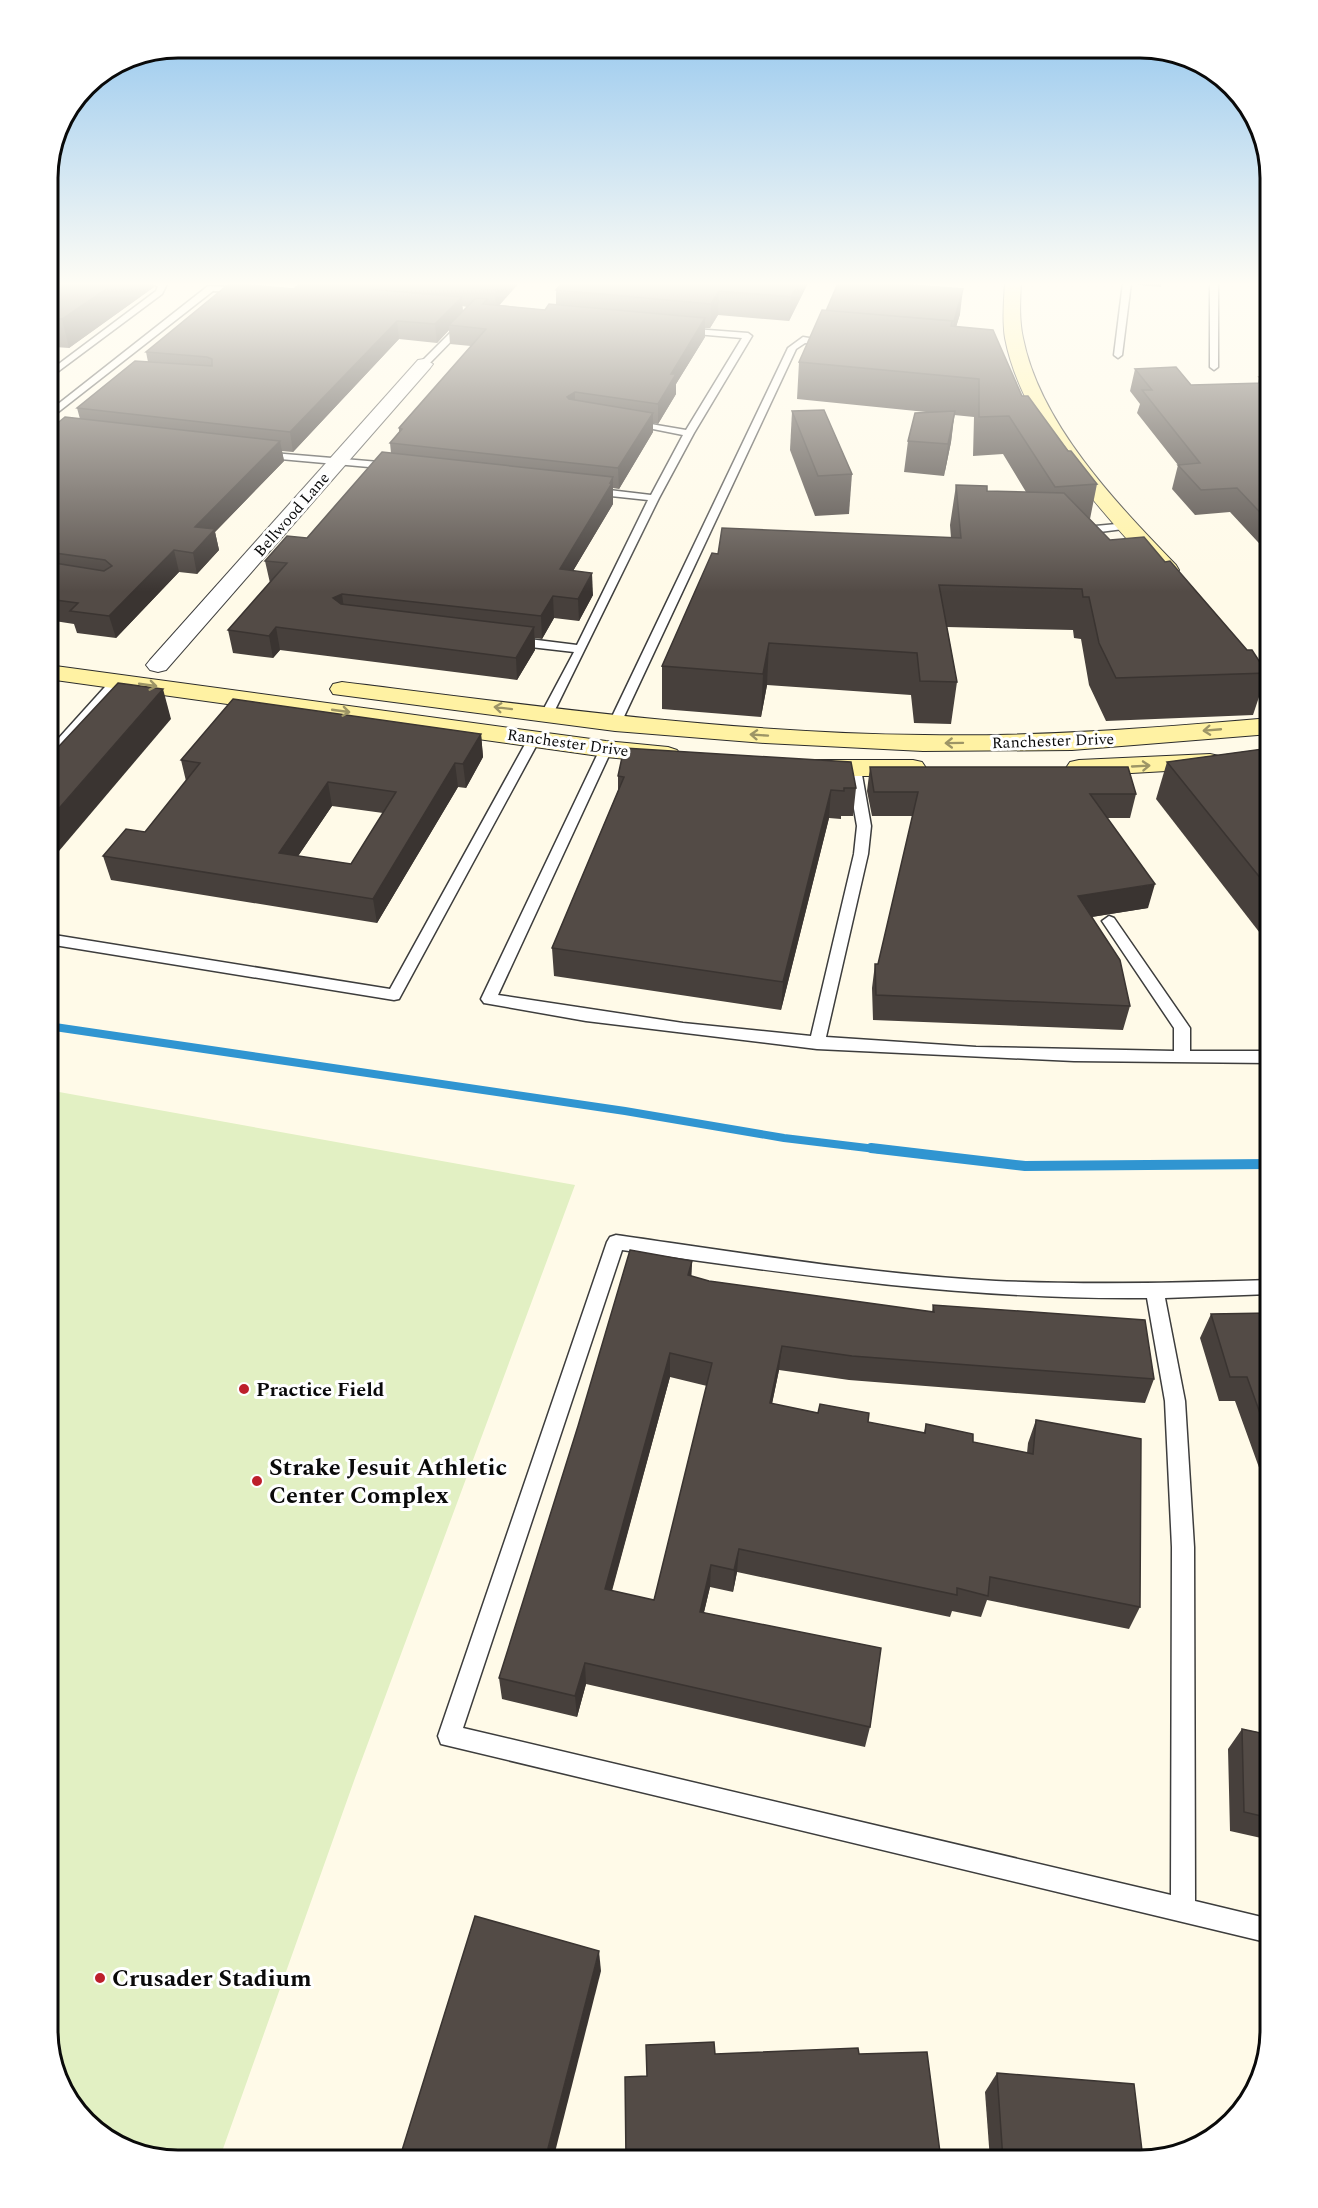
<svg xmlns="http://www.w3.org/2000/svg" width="1318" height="2208" viewBox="0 0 1318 2208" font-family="Spectral,serif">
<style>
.pitch{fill:#e2f0c3}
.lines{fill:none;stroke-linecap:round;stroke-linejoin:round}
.stream-far1{stroke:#3095d1;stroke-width:8}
.stream{stroke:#3095d1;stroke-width:10}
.lane-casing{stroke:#3d3d3d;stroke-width:3}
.street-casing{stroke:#3d3d3d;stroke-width:2}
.secondary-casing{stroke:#2c2c2c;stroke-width:2}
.lane{fill:#fff;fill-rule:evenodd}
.street{fill:#fff;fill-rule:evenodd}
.secondary{fill:#fff2a3;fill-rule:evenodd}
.wall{fill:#47403c;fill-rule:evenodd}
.shaded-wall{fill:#3a3431}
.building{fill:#534b46;stroke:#3a3431;stroke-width:1.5;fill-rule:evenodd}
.oneway{stroke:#9d9566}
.poi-dot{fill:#bd1f2b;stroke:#fff;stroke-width:2}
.labels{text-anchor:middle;stroke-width:6;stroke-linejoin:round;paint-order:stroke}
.far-street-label{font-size:16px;fill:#0a0a0a;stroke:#fff}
.poi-label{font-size:20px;font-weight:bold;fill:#0a0a0a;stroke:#fff;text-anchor:start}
.near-poi-label{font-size:24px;font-weight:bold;fill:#0a0a0a;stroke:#fff;text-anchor:start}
.rim{fill:none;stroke:#0a0a0a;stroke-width:3}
</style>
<rect width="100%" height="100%" fill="#fffae8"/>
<polygon class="pitch" points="48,1090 575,1185 355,1778 219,2160 170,2160 106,2138 61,2087 48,2029"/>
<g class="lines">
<polyline class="stream-far1" points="48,1026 625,1111 784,1138 884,1150"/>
<polyline class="stream" points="871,1148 1025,1166 1270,1164"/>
<g class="lane-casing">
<g id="lane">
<polygon points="145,283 167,284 162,294 48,379 48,372 156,291 158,286"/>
<polygon points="1123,283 1131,283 1122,355 1118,358 1114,355"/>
<polygon points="1210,283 1218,283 1218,367 1214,370 1210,367"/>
<polygon points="1260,283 1268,283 1270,366 1266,363"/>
<polygon points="208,286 246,288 250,290 246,292 213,291 48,420 48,412"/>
<polygon points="461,322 468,324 427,366 421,366 421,362"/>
<polygon points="681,328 748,333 752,336 694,433 659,498 553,714 547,718 543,717 541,714 574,652 513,645 507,641 513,637 577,645 648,500 592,494 587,491 592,488 651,495 683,435 628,424 633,421 686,430 742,338 684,333"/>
<polygon points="803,337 834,342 830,345 805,343 796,349 621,723 619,726 611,726 609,723 788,348"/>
<polygon points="261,452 391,463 396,466 391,469 258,457 256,455"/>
<polygon points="1127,523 1131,524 1131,528 1092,533 1094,536 1089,539 1080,530 1085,527"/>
<polygon points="117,677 123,681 121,684 53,761 48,762 48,750 113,678"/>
<polygon points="535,733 541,737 399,999 394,1000 48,944 48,934 390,989 529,737"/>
<polygon points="606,745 612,749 498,995 683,1023 811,1036 854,854 857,826 847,769 854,765 861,769 871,826 868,854 826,1037 976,1047 1174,1051 1174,1028 1102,921 1109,916 1114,918 1190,1028 1190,1051 1270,1051 1270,1063 1074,1061 817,1049 586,1021 484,1003 481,999 600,749"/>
<path d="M 616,1235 C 742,1253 869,1274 996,1281 C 1088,1285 1179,1283 1270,1280 L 1270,1294 L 1165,1298 L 1185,1401 L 1194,1547 L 1195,1901 L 1270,1919 L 1270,1943 L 441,1744 L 438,1736 L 607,1242 L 610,1237 ZM 622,1250 C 797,1275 970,1300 1147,1298 L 1165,1401 L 1172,1547 L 1171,1895 L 463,1728 Z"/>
</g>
</g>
<g class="street-casing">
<polygon id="street" points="424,359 433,364 430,368 166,670 158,672 150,670 146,665 150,660 418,360"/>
</g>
<g class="secondary-casing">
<g id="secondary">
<path d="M 1005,283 L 1021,283 C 1020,301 1019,320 1023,338 C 1040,424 1117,504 1176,565 L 1179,570 L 1176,575 L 1160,575 C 1102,513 1021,424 1005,338 C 1002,320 1004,301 1005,283 Z"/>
<polygon points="48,665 606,741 668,747 677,750 681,755 677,760 668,763 606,757 48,679"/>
<path d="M 342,682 C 535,706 729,733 924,735 C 1040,737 1155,728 1270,718 L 1270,734 L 1072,750 L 923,751 L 765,743 L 615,731 L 333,694 L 330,689 L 333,684 Z"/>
<polygon points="1210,754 1219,756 1223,762 1219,768 1079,776 1070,774 1066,768 1070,762 1079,760"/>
<polygon points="809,760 913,760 922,762 926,768 922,774 913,776 809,776 800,774 796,768 800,762"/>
</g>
</g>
<use href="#lane" class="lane"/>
<use href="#street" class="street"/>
<use href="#secondary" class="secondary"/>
</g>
<g class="wall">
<polygon points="48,283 153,283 154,287 69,348 55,347 57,357 48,364"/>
<path d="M 311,283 L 519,283 L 499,305 L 545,310 L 556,305 L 556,290 L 562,283 L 808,283 L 789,321 L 718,315 L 710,328 L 705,328 L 705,337 L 676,384 L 676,394 L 658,424 L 653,423 L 653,432 L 619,489 L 613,488 L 613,504 L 573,571 L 593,595 L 579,621 L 554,618 L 542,639 L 535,638 L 535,650 L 517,680 L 280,650 L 273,658 L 233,653 L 228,630 L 270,583 L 265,561 L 307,538 L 391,453 L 390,443 L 399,432 L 399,428 L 471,346 L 450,344 L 449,330 L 437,343 L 399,339 L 293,452 L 282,451 L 284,461 L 215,532 L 219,550 L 197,574 L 179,572 L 116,638 L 77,633 L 74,624 L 48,620 L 48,431 L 80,419 L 77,408 L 148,362 L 146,352 L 294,289 L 311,284 ZM 462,306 L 467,307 L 463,311 Z"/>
<polygon points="1137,283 1162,283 1161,287 1137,285"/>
<polygon points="960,314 956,327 1022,396 1097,484 1090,519 1110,540 1165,562 1267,673 1253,715 1106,721 1089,685 1081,639 1074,638 1073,630 947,627 957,682 951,724 914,723 911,695 767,685 761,717 662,709 662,666 718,554 951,538 950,525 956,485 987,491 1026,492 1003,454 973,456 974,417 954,415 951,442 944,476 904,472 908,441 926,412 797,399 799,362"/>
<polygon points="1135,369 1191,385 1258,383 1259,377 1270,377 1270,555 1230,512 1195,515 1172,489 1178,465 1137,413 1140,404 1130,391"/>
<polygon points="792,411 852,474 849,514 815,516 790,450"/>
<path d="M 481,734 L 483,757 L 466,788 L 458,787 L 377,923 L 111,880 L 103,856 L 145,832 L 186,781 L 181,760 ZM 332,806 L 383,813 L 351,864 L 298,856 Z"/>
<polygon points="1270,748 1270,946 1156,799 1167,762"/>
<polygon points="870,767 1136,794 1130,818 1107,818 1148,908 1092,917 1130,1006 1123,1030 873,1020 872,988 875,964 878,964 913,816 872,816 867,791"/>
<polygon points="618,776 856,788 853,816 841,816 841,819 829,818 781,1010 554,976 552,948 618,791"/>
<path d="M 692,1261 L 691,1276 L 709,1281 L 932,1312 L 933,1305 L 1154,1379 L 1145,1403 L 849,1380 L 779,1370 L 772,1404 L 924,1433 L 926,1424 L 973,1442 L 1027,1453 L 1028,1443 L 1036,1420 L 1140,1607 L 1129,1629 L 987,1600 L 981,1617 L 952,1611 L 950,1617 L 737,1572 L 733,1592 L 710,1587 L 704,1612 L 870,1727 L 865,1747 L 586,1684 L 577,1717 L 502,1699 L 499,1678 ZM 670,1377 L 707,1386 L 654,1600 L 612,1591 Z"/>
<polygon points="1270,1313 1270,1498 1235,1401 1219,1401 1200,1338 1211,1314"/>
<polygon points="1270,1535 1270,1840 1230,1831 1228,1749 1242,1729 1268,1734 1263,1548"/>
<polygon points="997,2073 1139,2160 990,2160 985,2092"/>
</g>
<g class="shaded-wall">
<polygon points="115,283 153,283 154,287 69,348 62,319"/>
<polygon points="502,283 519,283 496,309 495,290"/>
<polygon points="798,283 808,283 789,321 791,297"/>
<polygon points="963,289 960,314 950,347 954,321"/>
<polygon points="719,291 718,315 710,328 711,304"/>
<polygon points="462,297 463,315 449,325 449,330 437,343 435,324"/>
<polygon points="705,318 705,337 676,384 676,394 658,424 658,404 671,374"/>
<polygon points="397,321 399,339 293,452 290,432"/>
<polygon points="50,328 57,357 48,364 48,329"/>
<polygon points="575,392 575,412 567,397"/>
<polygon points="955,411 951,442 944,476 948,444"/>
<polygon points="653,413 653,432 619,489 618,468"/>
<polygon points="280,441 284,461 215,532 219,550 197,574 193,553 195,527"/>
<polygon points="613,477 613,504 561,591 560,569"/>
<polygon points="174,550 179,572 116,638 109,616"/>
<polygon points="592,573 593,595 579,621 578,599"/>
<polygon points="342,594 345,616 333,598"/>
<polygon points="553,596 554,618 542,639 541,616"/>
<polygon points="276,627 280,650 273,658 269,636"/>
<polygon points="534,627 535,650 517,680 516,658"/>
<polygon points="769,643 767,685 761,717 763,674"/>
<polygon points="48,686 52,699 48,704"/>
<polygon points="163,689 171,719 48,864 48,821"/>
<polygon points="481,734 483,757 466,788 463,764"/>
<polygon points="455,763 458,787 377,923 373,899"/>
<polygon points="328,782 332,806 284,877 279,853"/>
<polygon points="831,790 829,818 781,1010 783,982"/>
<polygon points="1155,884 1148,908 1072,920 1078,896"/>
<polygon points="692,1261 691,1286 688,1275"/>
<polygon points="782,1346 779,1370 767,1427 770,1403"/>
<polygon points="670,1353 670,1377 606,1611 605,1589"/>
<polygon points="739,1549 737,1572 733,1592 734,1570"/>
<polygon points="711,1565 710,1587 699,1633 700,1612"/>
<polygon points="585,1663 586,1684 577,1717 575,1696"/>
<polygon points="599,1951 601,1971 553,2160 545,2160"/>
</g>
<g class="building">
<polygon points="48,283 115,283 62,319 48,318"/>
<polygon points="230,283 294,289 300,283 462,297 435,324 397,321 290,432 77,408 135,361 212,366 212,359 207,357 146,352"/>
<polygon points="407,283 502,283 495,290"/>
<polygon points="562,283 798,283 791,297 719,291 711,304 556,290"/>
<polygon points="838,283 888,283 963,289 954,321 826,311"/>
<polygon points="476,298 488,299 483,304 545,310 549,304 705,318 671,374 676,374 658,404 575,392 567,397 569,399 653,413 618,468 390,443 402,429 399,428 486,329 449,325"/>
<polygon points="822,310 952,321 951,326 993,330 1022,396 1028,396 1068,451 1071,451 1097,484 1055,487 1009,416 979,417 979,379 799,362"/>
<polygon points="1176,367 1191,385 1264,383 1259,377 1270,377 1270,523 1237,488 1201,490 1178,465 1200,463 1142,390 1152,390 1135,369"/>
<polygon points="824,410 852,474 818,476 792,411"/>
<polygon points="955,411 948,444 908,441 915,413"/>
<polygon points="65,417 280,441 195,527 215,529 193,553 174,550 109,616 70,611 78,603 48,599 48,562 104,571 112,566 105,560 48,552 48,431"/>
<polygon points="382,452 613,477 610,483 612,483 560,569 592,573 578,599 553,596 541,616 342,594 333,598 341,604 534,627 516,658 276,627 269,636 228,630 287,563 265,561 287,536 307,538"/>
<polygon points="956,485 987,486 987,491 1064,493 1110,540 1144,537 1165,562 1170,561 1247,650 1252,650 1267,673 1116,678 1099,643 1089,597 1083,597 1082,589 939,585 957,682 920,681 917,653 769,643 763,674 662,666 712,553 718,554 722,528 961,538"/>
<polygon points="118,683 163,689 48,821 48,758"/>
<path d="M 233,699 L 481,734 L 463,764 L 455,763 L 373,899 L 103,856 L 126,829 L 145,832 L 200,763 L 181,760 ZM 328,782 L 396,792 L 351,864 L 279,853 Z"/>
<polygon points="624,748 851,762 856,788 844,788 844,791 831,790 783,982 552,948 624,777 618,776"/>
<polygon points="1270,748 1270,890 1167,762"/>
<polygon points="870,767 1128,767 1136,794 1090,794 1155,884 1078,896 1120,960 1130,1006 876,995 875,964 878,964 918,792 874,792"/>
<path d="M 630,1250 L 692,1261 L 688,1275 L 709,1281 L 934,1312 L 933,1305 L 1145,1320 L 1154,1379 L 852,1356 L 782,1346 L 770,1403 L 818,1413 L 820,1404 L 869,1413 L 868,1422 L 925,1433 L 926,1424 L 973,1434 L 973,1442 L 1033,1454 L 1036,1420 L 1141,1439 L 1140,1607 L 990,1577 L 988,1596 L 957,1588 L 957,1595 L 739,1549 L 734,1570 L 711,1565 L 700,1612 L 881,1648 L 870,1727 L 585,1663 L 575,1696 L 499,1678 L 578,1426 ZM 670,1353 L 712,1363 L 654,1600 L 605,1589 Z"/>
<polygon points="1270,1313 1270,1441 1247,1377 1230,1377 1211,1314"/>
<polygon points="1242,1729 1270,1735 1270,1818 1244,1812"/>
<polygon points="475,1916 599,1951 545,2160 399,2160"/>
<polygon points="714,2042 715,2054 858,2048 859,2054 927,2052 941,2160 626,2160 625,2077 647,2076 646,2045"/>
<polygon points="997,2073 1134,2084 1143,2159 1139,2160 1003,2160"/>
<polygon points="340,2152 367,2160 338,2160"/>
</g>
<defs><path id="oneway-shaft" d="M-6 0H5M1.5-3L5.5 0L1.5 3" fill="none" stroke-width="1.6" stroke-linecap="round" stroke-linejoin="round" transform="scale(1.5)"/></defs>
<g class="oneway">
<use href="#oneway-shaft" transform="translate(148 685) rotate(8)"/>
<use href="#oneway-shaft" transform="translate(503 708) rotate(-173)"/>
<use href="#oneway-shaft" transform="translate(341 711) rotate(8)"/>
<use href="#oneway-shaft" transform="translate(1212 730) rotate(175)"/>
<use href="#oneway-shaft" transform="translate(759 735) rotate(-176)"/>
<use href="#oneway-shaft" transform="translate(954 743) rotate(179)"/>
<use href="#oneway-shaft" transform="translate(1141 766) rotate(-3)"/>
</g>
<linearGradient id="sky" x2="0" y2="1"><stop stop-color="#8fc4ee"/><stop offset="0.48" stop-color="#fffdf5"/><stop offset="1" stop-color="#fffdf5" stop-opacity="0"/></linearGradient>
<rect width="1318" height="592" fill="url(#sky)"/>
<g class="poi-dot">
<circle cx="244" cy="1389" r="6"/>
<circle cx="257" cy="1481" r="6"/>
<circle cx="100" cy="1978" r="6"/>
</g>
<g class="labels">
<g class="far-street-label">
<text transform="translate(291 514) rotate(-49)" y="6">Bellwood Lane</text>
<text transform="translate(1053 740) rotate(-2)" y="6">Ranchester Drive</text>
<text transform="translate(568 742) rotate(8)" y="6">Ranchester Drive</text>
</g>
<g class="poi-label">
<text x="256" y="1396">Practice Field</text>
</g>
<g class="near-poi-label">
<text x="269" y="1475">Strake Jesuit Athletic<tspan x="269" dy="28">Center Complex</tspan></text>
<text x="112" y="1986">Crusader Stadium</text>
</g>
</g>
<path d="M0 0H1318V2208H0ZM178 58H1140A120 120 0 0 1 1260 178V2030A120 120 0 0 1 1140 2150H178A120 120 0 0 1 58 2030V178A120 120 0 0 1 178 58Z" fill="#fff" fill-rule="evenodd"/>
<path class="rim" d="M178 58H1140A120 120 0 0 1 1260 178V2030A120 120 0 0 1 1140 2150H178A120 120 0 0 1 58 2030V178A120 120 0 0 1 178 58Z"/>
</svg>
